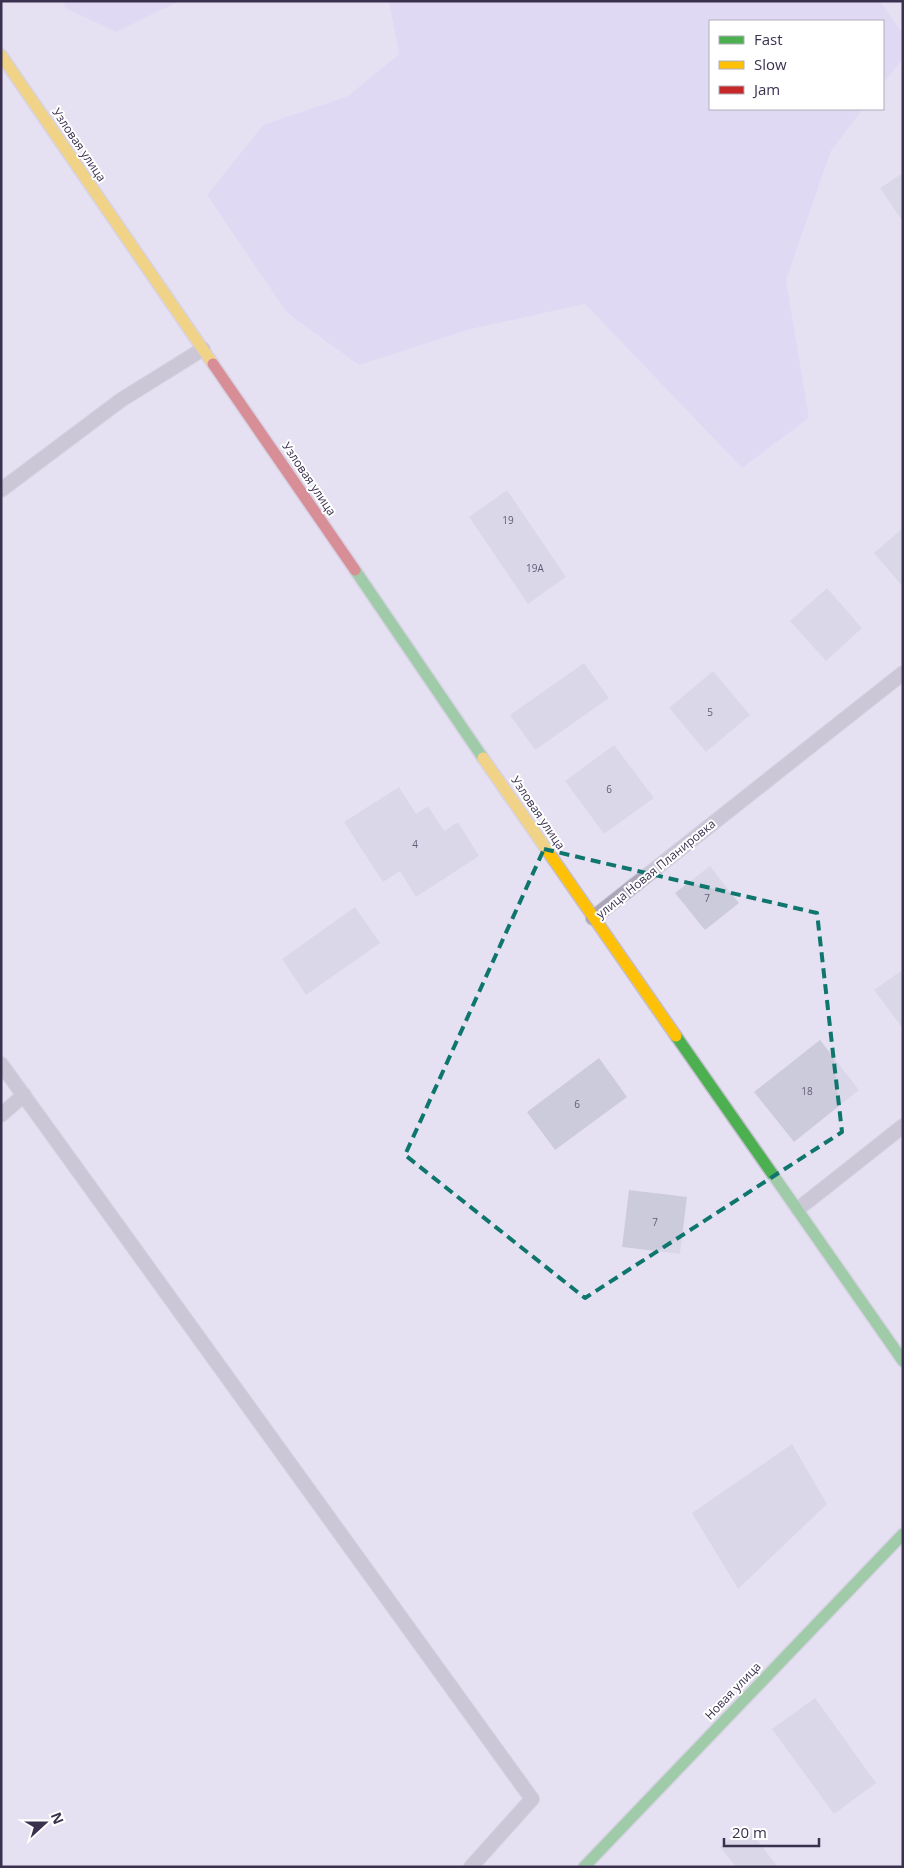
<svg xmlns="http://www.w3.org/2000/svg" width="904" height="1868" viewBox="0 0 904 1868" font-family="'Open Sans',sans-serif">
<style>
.green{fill:#dacff7}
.building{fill:#cccbdc}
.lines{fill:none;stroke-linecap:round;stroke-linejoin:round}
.lane-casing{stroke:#c4bfd0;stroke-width:16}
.fast-casing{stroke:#c4bfd0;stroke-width:14}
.slow-casing{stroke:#c4bfd0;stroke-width:14}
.jam-casing{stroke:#c4bfd0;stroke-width:14}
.lane{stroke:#aba6b7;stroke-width:14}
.fast{stroke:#4caf50;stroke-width:11}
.slow{stroke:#ffc107;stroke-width:11}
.jam{stroke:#c62828;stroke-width:11}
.marked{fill:none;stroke:#0f766e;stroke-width:4;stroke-dasharray:10 6;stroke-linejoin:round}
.labels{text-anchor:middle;stroke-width:4;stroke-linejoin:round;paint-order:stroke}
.number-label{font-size:10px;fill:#625b75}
.street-label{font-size:12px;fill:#3a314f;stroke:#fff}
</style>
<rect width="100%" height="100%" fill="#e6e1f2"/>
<g class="green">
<polygon points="63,1 180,1 116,32 65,8"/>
<polygon points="389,1 880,1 903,34 903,58 883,84 883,21 710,21 710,109 863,109 831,151 786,280 809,418 742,468 585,304 471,329 359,365 287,313 207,195 263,125 348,96 399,54"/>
</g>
<g class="building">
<polygon points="903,173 903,222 880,188"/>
<polygon points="507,490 566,577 528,604 469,517"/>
<polygon points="903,528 903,587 874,553"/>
<polygon points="827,588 862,628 826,661 790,621"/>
<polygon points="584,663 609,698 535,750 510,715"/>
<polygon points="713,671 750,715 706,752 669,708"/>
<polygon points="614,745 654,798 604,834 565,781"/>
<polygon points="399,787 416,814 428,806 444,831 458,822 479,856 416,897 400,871 383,882 344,822"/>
<polygon points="710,866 739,903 705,930 675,893"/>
<polygon points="355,907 380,943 306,995 282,959"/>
<polygon points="901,971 903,974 903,1025 901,1026 874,990"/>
<polygon points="820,1040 859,1090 794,1142 754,1092"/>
<polygon points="599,1058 627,1097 555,1150 527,1112"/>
<polygon points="629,1190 687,1197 680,1254 622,1247"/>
<polygon points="792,1444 827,1504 738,1589 692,1513"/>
<polygon points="815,1698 876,1783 834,1814 772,1729"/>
<polygon points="746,1826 778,1867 736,1867 720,1847"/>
</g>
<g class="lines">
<g class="lane-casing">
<g id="lane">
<polyline points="1,490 121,400 203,349"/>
<polyline points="593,918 903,673"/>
<polyline points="1,1064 532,1799 471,1867"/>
<polyline points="1,1115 24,1095"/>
<polyline points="798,1209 903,1126"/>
</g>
</g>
<g class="fast-casing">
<g id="fast">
<polyline points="355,570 483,758"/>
<polyline points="676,1036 903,1361"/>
<polyline points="584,1867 903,1534"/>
</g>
</g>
<g class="slow-casing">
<g id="slow">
<polyline points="1,55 213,364"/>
<polyline points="483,758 676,1036"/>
</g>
</g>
<g class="jam-casing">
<polyline id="jam" points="213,364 355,570"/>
</g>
<use href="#lane" class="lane"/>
<use href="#fast" class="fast"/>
<use href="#slow" class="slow"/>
<use href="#jam" class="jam"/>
</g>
<path d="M0 0H904V1868H0ZM 544,849 L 817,913 L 842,1132 L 585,1298 L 405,1155 Z" fill="#e6e1f2" fill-opacity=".55" fill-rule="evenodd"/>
<path class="marked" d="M 544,849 L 817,913 L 842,1132 L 585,1298 L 405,1155 Z"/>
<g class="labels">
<g class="number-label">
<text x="508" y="524">19</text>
<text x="535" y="572">19А</text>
<text x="710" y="716">5</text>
<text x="609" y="793">6</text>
<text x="415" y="848">4</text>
<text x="707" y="902">7</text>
<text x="807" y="1095">18</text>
<text x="577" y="1108">6</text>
<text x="655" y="1226">7</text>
</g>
<g class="street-label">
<text transform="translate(79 145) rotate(56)" y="4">Узловая улица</text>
<text transform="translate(309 479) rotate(56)" y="4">Узловая улица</text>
<text transform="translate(538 813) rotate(56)" y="4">Узловая улица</text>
<text transform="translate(656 869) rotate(-39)" y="4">улица Новая Планировка</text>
<text transform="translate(733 1691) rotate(-46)" y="4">Новая улица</text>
</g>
</g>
<rect width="904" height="1868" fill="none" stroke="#3a314f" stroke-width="5"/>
<rect x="709" y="20" width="175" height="90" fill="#ffffff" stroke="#b0adb9"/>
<rect x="719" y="36" width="25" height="8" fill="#4caf50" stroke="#b0adb9"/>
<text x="754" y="45" font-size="15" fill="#3a314f">Fast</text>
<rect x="719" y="61" width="25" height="8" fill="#ffc107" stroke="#b0adb9"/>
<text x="754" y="70" font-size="15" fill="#3a314f">Slow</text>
<rect x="719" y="86" width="25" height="8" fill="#c62828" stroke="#b0adb9"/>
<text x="754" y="95" font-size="15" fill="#3a314f">Jam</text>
<g transform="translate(45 1823) rotate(69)" stroke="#ffffff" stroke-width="4" paint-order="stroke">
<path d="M0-4L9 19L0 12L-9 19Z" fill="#3a314f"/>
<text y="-8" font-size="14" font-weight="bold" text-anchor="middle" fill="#3a314f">N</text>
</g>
<path d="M724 1838v8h95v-8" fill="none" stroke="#3a314f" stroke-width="2.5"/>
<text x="732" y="1838" font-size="15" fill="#3a314f" stroke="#ffffff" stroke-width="4" paint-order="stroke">20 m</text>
</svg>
